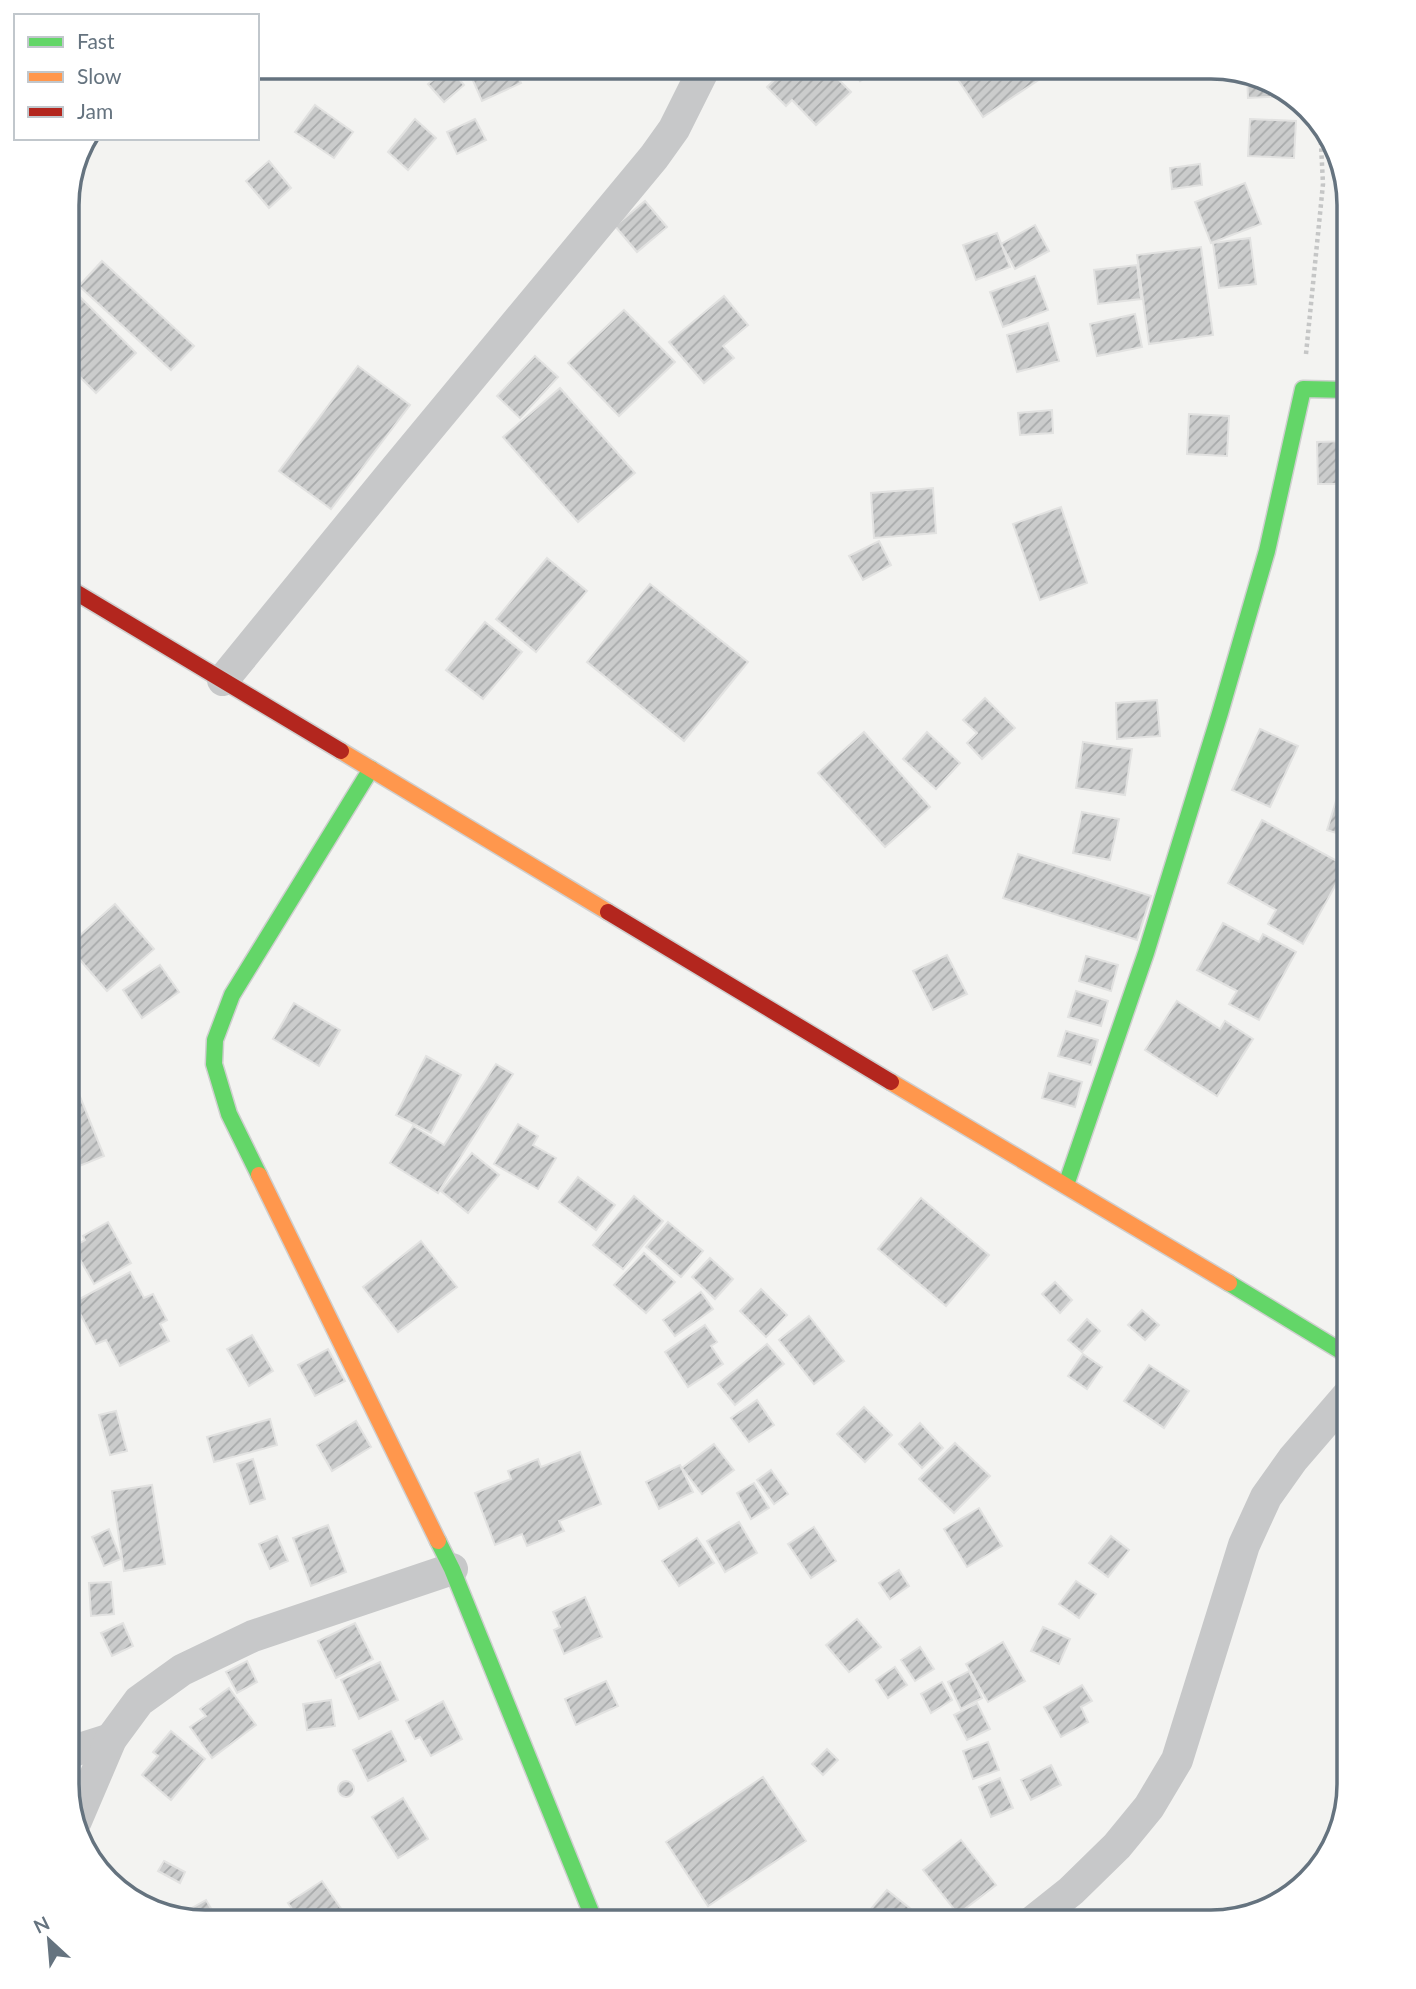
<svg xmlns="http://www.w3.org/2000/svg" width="1416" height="1989" viewBox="0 0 1416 1989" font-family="Lato,sans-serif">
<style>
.building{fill:url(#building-hatch);stroke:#e2e2e1;stroke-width:2}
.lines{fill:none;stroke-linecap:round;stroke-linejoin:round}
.fast-casing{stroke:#cfcfcf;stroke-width:19}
.slow-casing{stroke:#cfcfcf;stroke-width:19}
.jam-casing{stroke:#cfcfcf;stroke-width:19}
.path{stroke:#c5c6c6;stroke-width:4.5;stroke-dasharray:3.5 3.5;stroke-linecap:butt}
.street{stroke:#c7c8c9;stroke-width:32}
.fast{stroke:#63d668;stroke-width:16}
.slow{stroke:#ff974d;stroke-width:16}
.jam{stroke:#b3261e;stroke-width:16}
.rim{fill:none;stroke:#65737f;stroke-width:3.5}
</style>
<defs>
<pattern id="building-hatch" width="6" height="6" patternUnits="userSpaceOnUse" patternTransform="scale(1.75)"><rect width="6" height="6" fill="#cbcccc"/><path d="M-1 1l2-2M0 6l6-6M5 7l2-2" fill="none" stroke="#a8aaab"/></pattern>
</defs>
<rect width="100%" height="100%" fill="#f3f3f1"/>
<g class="building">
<polygon points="357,67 372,67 362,73"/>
<polygon points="449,67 464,85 444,102 428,84"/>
<polygon points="467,67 514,67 521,83 482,101"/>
<polygon points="788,67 826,67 851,92 816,125 792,100 786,106 767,87"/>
<polygon points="851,67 882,67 860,81"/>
<polygon points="968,67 1045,67 1049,73 983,117 955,75"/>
<polygon points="1247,75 1281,85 1289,93 1289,96 1248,98"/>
<polygon points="315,105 353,132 334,158 295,132"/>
<polygon points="415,119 436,138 408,170 388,152"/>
<polygon points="475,119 486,140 457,154 447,132"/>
<polygon points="1250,119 1296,121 1294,158 1248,156"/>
<polygon points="269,161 291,188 269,208 246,181"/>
<polygon points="1200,164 1202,185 1172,189 1170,168"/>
<polygon points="1245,183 1261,224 1211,243 1195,202"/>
<polygon points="645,201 667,227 637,252 615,226"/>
<polygon points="1035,225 1049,251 1015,269 1001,244"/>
<polygon points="997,233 1010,267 976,280 963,245"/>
<polygon points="1250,238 1256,284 1219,288 1213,243"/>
<polygon points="1201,247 1213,335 1149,344 1137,255"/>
<polygon points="102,261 194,346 171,370 79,286"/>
<polygon points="1137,265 1141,299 1098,304 1094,270"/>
<polygon points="1035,276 1048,310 1003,327 990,292"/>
<polygon points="75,292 136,353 96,393 67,364 67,300"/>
<polygon points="724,296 748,325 723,346 734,358 704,383 669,342"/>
<polygon points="624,310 675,362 619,416 568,363"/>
<polygon points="1135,314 1142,347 1097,356 1090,324"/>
<polygon points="1048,323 1059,361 1017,372 1007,335"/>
<polygon points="535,356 558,377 520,418 497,396"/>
<polygon points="358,366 410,405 331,509 279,471"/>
<polygon points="560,388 635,473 578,522 503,437"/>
<polygon points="1052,410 1053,433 1020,435 1018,413"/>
<polygon points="1189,414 1229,416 1227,456 1187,454"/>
<polygon points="1349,441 1349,496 1344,496 1344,484 1318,484 1317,442"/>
<polygon points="933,488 936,533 874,538 871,493"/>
<polygon points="1061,507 1087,583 1040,600 1013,524"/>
<polygon points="879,541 891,565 863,580 849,556"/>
<polygon points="547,558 587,591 536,652 496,619"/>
<polygon points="650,584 748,662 684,741 587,662"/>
<polygon points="485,622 522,652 483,699 446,670"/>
<polygon points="985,698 1015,728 982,759 967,743 977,733 963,720"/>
<polygon points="1157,700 1160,736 1117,739 1116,703"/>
<polygon points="1260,729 1298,746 1270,807 1232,790"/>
<polygon points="864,732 930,807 885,847 818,773"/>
<polygon points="927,732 960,763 936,789 903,759"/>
<polygon points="1083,742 1132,749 1125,795 1076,788"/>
<polygon points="1349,759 1349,837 1327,830"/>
<polygon points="1082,812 1119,819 1110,860 1073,853"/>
<polygon points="1262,820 1346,866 1303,944 1268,924 1276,910 1228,883"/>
<polygon points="1018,854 1151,896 1137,940 1003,898"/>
<polygon points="115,904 154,949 107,991 68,946"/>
<polygon points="1349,907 1349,935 1338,929"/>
<polygon points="1223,923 1259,942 1263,934 1296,952 1259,1020 1229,1004 1237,991 1197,970"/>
<polygon points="947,955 967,994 933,1010 913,971"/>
<polygon points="1086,956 1118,965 1111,991 1079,981"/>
<polygon points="160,965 179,992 142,1018 123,990"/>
<polygon points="1076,991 1108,1001 1101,1026 1068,1017"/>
<polygon points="1177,1001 1220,1029 1225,1021 1253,1039 1217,1096 1145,1050"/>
<polygon points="294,1003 340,1030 319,1066 273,1039"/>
<polygon points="1066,1031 1098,1040 1091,1065 1058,1056"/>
<polygon points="426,1056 461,1075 431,1133 396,1115"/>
<polygon points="496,1064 513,1074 438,1193 390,1163 413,1126 444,1145"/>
<polygon points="67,1067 68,1067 104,1156 67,1171"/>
<polygon points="1049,1073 1082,1082 1075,1107 1042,1098"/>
<polygon points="518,1124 538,1136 533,1145 556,1158 538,1189 494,1164"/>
<polygon points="472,1153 499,1175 468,1213 441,1191"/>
<polygon points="578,1177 615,1205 596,1230 559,1202"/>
<polygon points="634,1196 663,1221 623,1269 593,1245"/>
<polygon points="921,1198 989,1255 946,1306 878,1249"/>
<polygon points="108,1222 131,1263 94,1284 73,1247 85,1240 83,1236"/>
<polygon points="668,1222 703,1251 681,1277 646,1247"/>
<polygon points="421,1241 457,1287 398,1332 363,1287"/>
<polygon points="644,1253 675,1282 646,1313 614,1285"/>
<polygon points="710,1258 733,1279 715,1299 692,1277"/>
<polygon points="130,1272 144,1298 153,1294 167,1320 160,1324 169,1341 120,1366 106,1340 96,1344 74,1302"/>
<polygon points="1055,1282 1072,1300 1060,1313 1042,1294"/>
<polygon points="761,1289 787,1315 766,1337 740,1311"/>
<polygon points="701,1292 713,1309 675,1336 663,1320"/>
<polygon points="1142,1310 1159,1325 1145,1340 1128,1325"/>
<polygon points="809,1316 844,1361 814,1384 779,1340"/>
<polygon points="1087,1319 1100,1331 1082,1352 1068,1340"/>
<polygon points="705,1325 717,1342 711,1346 723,1364 688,1387 665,1352"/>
<polygon points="252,1335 273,1371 249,1386 227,1349"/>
<polygon points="767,1344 784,1364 735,1405 718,1384"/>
<polygon points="328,1349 345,1381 315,1396 298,1365"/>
<polygon points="1083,1354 1102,1367 1087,1389 1068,1376"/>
<polygon points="1149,1365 1189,1391 1164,1428 1124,1401"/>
<polygon points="757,1400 774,1425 749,1442 731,1418"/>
<polygon points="864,1407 892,1435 865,1462 837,1434"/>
<polygon points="116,1411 127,1451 110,1455 99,1415"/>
<polygon points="270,1419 277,1445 214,1462 207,1437"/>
<polygon points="356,1421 371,1447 332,1471 317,1445"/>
<polygon points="920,1423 943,1448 922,1468 899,1444"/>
<polygon points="955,1443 990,1476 954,1513 919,1479"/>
<polygon points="714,1444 734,1470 702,1494 682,1468"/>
<polygon points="580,1452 601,1504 559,1521 564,1531 527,1546 522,1534 495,1545 475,1493 511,1479 508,1471 538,1459 541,1467"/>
<polygon points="253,1459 265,1499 250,1504 237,1464"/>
<polygon points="680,1465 693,1492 659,1509 646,1482"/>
<polygon points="771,1470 788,1494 774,1504 757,1480"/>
<polygon points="754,1483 769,1508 751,1519 737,1493"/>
<polygon points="152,1485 165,1564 124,1571 112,1491"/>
<polygon points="979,1508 1002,1546 967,1567 944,1529"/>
<polygon points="739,1522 757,1553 725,1572 707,1541"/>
<polygon points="328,1525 346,1572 311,1586 293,1538"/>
<polygon points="814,1527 836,1561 811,1578 788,1544"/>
<polygon points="109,1529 121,1559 104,1566 92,1537"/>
<polygon points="277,1536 288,1561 270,1569 259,1544"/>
<polygon points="1111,1536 1129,1550 1108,1577 1089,1563"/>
<polygon points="697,1538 714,1563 679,1586 662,1561"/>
<polygon points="899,1570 909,1586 890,1599 879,1583"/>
<polygon points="1076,1581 1096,1594 1079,1618 1059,1604"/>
<polygon points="111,1582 114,1614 91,1616 89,1583"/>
<polygon points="585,1597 602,1637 564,1654 554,1630 560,1627 553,1612"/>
<polygon points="857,1619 881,1647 849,1672 826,1645"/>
<polygon points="123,1623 133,1646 112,1656 101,1633"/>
<polygon points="355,1623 373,1659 336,1678 318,1641"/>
<polygon points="1043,1627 1070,1639 1059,1664 1031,1651"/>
<polygon points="1003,1642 1025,1681 988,1702 966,1664"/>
<polygon points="920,1647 934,1669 915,1681 901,1660"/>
<polygon points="247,1661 257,1682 237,1693 226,1672"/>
<polygon points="380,1662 398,1700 359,1719 341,1680"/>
<polygon points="895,1667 907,1685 888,1698 876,1680"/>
<polygon points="969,1671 982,1698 961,1709 948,1682"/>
<polygon points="606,1681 618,1706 576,1725 565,1699"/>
<polygon points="942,1682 952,1700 931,1713 921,1694"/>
<polygon points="1082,1685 1092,1701 1081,1707 1088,1722 1061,1737 1044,1707"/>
<polygon points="229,1688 256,1725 212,1758 190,1727 206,1716 200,1709"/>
<polygon points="331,1700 335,1726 307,1730 303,1704"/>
<polygon points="443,1701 462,1739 431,1756 420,1737 415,1739 406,1721"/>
<polygon points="977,1703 990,1729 967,1740 954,1715"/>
<polygon points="67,1714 75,1739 67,1742"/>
<polygon points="171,1731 205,1759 171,1800 142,1775 158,1756 153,1752"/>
<polygon points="391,1731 406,1761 368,1781 353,1750"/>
<polygon points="988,1742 999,1770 973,1779 963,1751"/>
<polygon points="827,1749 838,1760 823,1775 812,1764"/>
<polygon points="1051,1765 1061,1785 1031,1800 1021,1780"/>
<polygon points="763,1777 806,1841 708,1906 666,1842"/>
<polygon points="1000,1778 1013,1808 991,1817 979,1787"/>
<circle cx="346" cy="1789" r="8"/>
<polygon points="403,1798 428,1839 398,1858 372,1817"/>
<polygon points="961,1840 996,1885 958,1914 923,1870"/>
<polygon points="164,1861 185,1872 180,1883 158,1871"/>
<polygon points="322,1881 342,1910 324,1922 301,1922 288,1903"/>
<polygon points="887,1890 917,1914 910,1922 873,1922 865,1916"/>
<polygon points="206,1900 219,1922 196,1922 189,1920 185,1912"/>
<polygon points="438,1910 444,1922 414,1922"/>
</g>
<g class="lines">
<g class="fast-casing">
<g id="fast">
<polyline points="259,1175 229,1114 214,1064 215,1040 232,995 371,769"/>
<polyline points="1066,1185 1146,953 1220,713 1267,551 1303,389 1349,390"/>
<polyline points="1229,1283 1349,1356"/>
<polyline points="438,1541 452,1569 595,1922"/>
</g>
</g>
<g class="slow-casing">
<g id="slow">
<polyline points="341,751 608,912"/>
<polyline points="891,1082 1229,1283"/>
<polyline points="259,1175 438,1541"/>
</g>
</g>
<g class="jam-casing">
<g id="jam">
<polyline points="67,587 341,751"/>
<polyline points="608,912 891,1082"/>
</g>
</g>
<polyline class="path" points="1306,354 1323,184 1320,125"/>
<g class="street">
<polyline points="223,680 392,473 654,157 674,129 705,67"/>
<polyline points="67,1753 111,1739"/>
<polyline points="76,1821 111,1739 139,1701 182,1670 253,1636 452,1569"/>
<polyline points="1032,1922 1071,1891 1117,1846 1149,1807 1177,1760 1244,1545 1266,1497 1293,1459 1349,1394"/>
</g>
<use href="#fast" class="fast"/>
<use href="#slow" class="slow"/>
<use href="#jam" class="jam"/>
</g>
<path d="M0 0H1416V1989H0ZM205 79H1211A126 126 0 0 1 1337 205V1784A126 126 0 0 1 1211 1910H205A126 126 0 0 1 79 1784V205A126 126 0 0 1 205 79Z" fill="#fff" fill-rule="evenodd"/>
<path class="rim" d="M205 79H1211A126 126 0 0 1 1337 205V1784A126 126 0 0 1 1211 1910H205A126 126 0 0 1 79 1784V205A126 126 0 0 1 205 79Z"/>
<rect x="14" y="14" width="245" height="126" fill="#ffffff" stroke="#c1c7cc" stroke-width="2"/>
<rect x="28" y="37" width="35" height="10" fill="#63d668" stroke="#c1c7cc" stroke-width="2"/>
<text x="77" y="49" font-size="21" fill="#65737f">Fast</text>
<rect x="28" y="72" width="35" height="10" fill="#ff974d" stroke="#c1c7cc" stroke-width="2"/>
<text x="77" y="84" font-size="21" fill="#65737f">Slow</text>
<rect x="28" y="107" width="35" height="10" fill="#b3261e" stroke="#c1c7cc" stroke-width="2"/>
<text x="77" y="119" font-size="21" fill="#65737f">Jam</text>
<g transform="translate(49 1940) rotate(334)" stroke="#ffffff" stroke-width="5" paint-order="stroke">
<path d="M0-5L12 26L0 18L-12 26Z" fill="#65737f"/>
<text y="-10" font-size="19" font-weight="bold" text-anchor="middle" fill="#65737f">N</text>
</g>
</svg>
